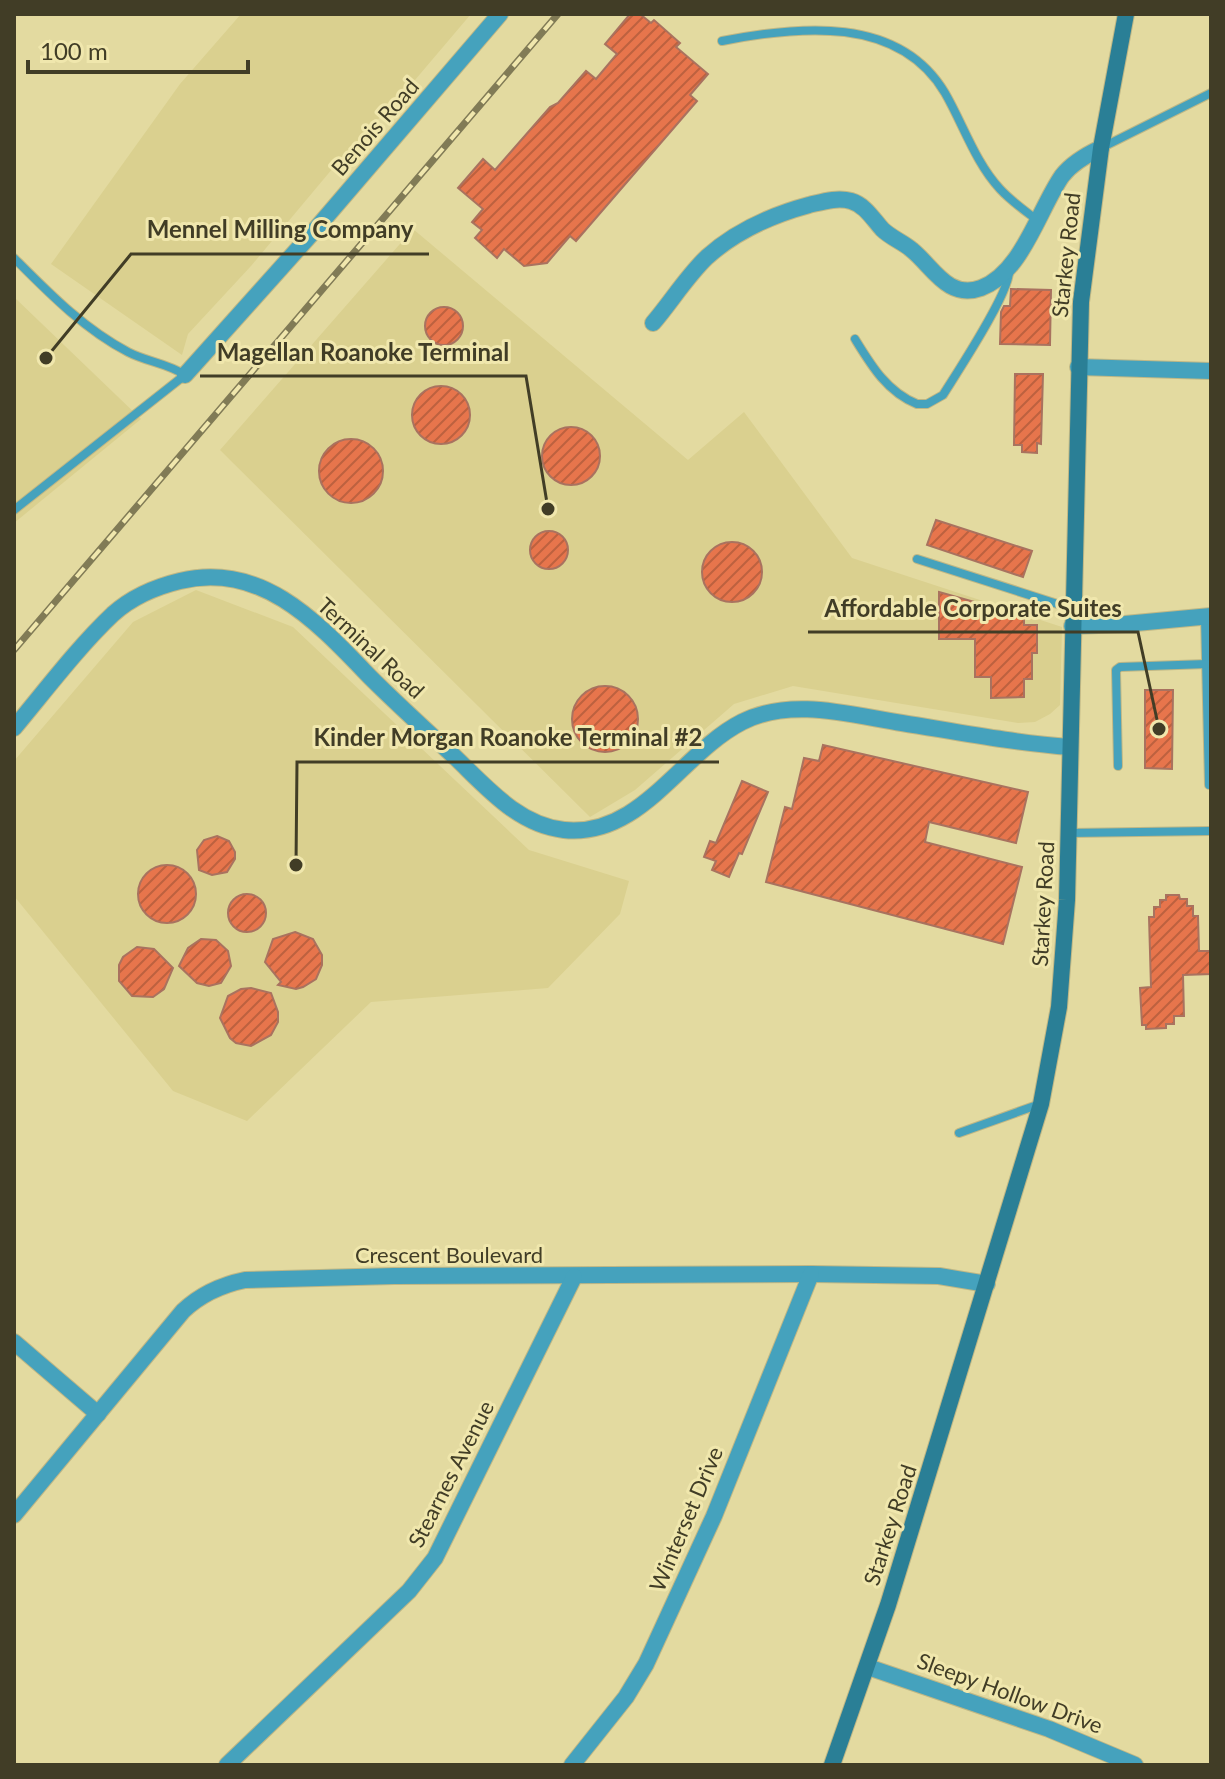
<svg xmlns="http://www.w3.org/2000/svg" width="1225" height="1779" viewBox="0 0 1225 1779" font-family="Lato,sans-serif">
<style>
.built{fill:#dad08f}
.building{fill:url(#building-hatch);stroke:#a9725f;stroke-width:2}
.lines{fill:none;stroke-linecap:round;stroke-linejoin:round}
.lane-casing{stroke:#bfb785;stroke-width:10}
.street-casing{stroke:#bfb785;stroke-width:18}
.secondary-casing{stroke:#bfb785;stroke-width:18}
.lane{stroke:#45a2bd;stroke-width:8}
.street{stroke:#45a2bd;stroke-width:16}
.secondary{stroke:#2a7f96;stroke-width:16}
.rail-casing{stroke:#817b56;stroke-width:7}
.rail{stroke:#f0e7ad;stroke-width:4;stroke-dasharray:12;stroke-linecap:butt}
.labels{text-anchor:middle;stroke-width:6;stroke-linejoin:round;paint-order:stroke}
.street-label{font-size:22px;fill:#413d26;stroke:#f0e7ad}
.leader{fill:none;stroke:#413d26;stroke-width:3}
.callout-dot{fill:#413d26;stroke:#f0e7ad;stroke-width:3}
.callout-label{font-size:24px;text-anchor:middle;font-weight:bold;fill:#413d26;stroke:#f0e7ad;stroke-width:6;stroke-linejoin:round;paint-order:stroke}
</style>
<defs>
<pattern id="building-hatch" width="6" height="6" patternUnits="userSpaceOnUse" patternTransform="scale(2)"><rect width="6" height="6" fill="#e7754c"/><path d="M-1 1l2-2M0 6l6-6M5 7l2-2" fill="none" stroke="#bd613f"/></pattern>
</defs>
<rect width="100%" height="100%" fill="#e3daa0"/>
<g class="built">
<polygon points="241,14 471,14 415,80 338,162 251,266 188,334 182,355 51,264 180,84"/>
<polygon points="413,229 688,460 744,412 852,558 1062,627 1060,705 1050,714 1035,722 1018,723 793,686 734,704 635,790 590,817 220,450"/>
<polygon points="14,297 141,419 14,523"/>
<polygon points="196,590 293,627 529,850 629,881 620,914 548,988 371,1002 247,1121 173,1091 14,896 14,761 133,622"/>
</g>
<g class="building">
<polygon points="630,14 640,14 651,23 654,20 680,43 676,47 708,74 690,95 697,101 576,241 570,236 547,263 524,266 504,249 497,258 475,238 482,230 472,222 483,209 458,188 483,159 495,170 550,107 558,103 586,71 596,79 617,54 605,44"/>
<polygon points="1011,289 1051,290 1050,345 1000,344 1001,312 1004,306 1010,306"/>
<circle cx="444" cy="326" r="19"/>
<polygon points="1015,374 1043,374 1041,444 1037,443 1037,453 1022,452 1022,445 1014,445"/>
<circle cx="441" cy="415" r="29"/>
<circle cx="571" cy="456" r="29"/>
<circle cx="351" cy="471" r="32"/>
<polygon points="936,520 1032,551 1023,577 927,545"/>
<circle cx="549" cy="550" r="19"/>
<circle cx="732" cy="572" r="30"/>
<polygon points="939,592 1024,616 1024,625 1037,625 1037,653 1032,653 1032,679 1024,679 1024,697 991,698 991,677 975,677 975,639 939,639"/>
<circle cx="605" cy="719" r="33"/>
<polygon points="1145,690 1173,690 1172,769 1145,768"/>
<polygon points="823,745 1028,792 1016,843 929,822 925,842 1022,867 1003,944 766,882 785,807 792,809 804,758 819,761"/>
<polygon points="742,781 768,792 742,854 739,853 729,877 712,870 716,861 704,857 710,841 716,843"/>
<polygon points="217,836 229,841 235,852 235,859 227,872 212,875 199,870 197,850 204,840"/>
<circle cx="167" cy="894" r="29"/>
<circle cx="247" cy="913" r="19"/>
<polygon points="1166,895 1179,895 1180,899 1187,899 1187,906 1193,906 1193,916 1198,916 1199,951 1211,951 1211,974 1183,975 1184,1016 1174,1016 1174,1024 1166,1024 1166,1028 1146,1029 1146,1025 1142,1025 1140,988 1151,987 1149,917 1154,917 1154,907 1160,907 1160,900 1166,900"/>
<polygon points="295,932 313,939 322,955 322,965 316,979 303,987 296,989 278,985 281,982 265,962 273,939"/>
<polygon points="201,939 216,940 228,951 231,966 221,983 209,986 197,983 179,966 188,948"/>
<polygon points="137,947 154,949 173,968 164,989 153,997 132,996 119,981 119,965 123,957"/>
<polygon points="251,988 271,993 278,1012 278,1022 271,1035 251,1046 236,1043 230,1038 220,1018 228,996 241,989"/>
</g>
<g class="lines">
<g class="lane-casing">
<g id="lane">
<path d="M 722,41 C 798,26 899,15 945,93 C 963,124 975,162 1000,189 C 1011,201 1024,210 1037,220"/>
<polyline points="1101,148 1211,93"/>
<path d="M 14,258 C 49,293 84,329 128,352 C 147,362 167,363 185,375 L 14,510"/>
<path d="M 855,339 C 871,365 887,392 917,404 L 927,404 L 943,395 C 956,374 1014,287 1009,268"/>
<polyline points="917,559 1073,609"/>
<polyline points="1205,617 1209,785"/>
<polyline points="1118,766 1116,670 1120,667 1207,664"/>
<polyline points="1069,833 1210,831"/>
<polyline points="959,1133 1040,1104"/>
</g>
</g>
<g class="street-casing">
<g id="street">
<path d="M 653,323 C 671,302 687,276 707,257 C 736,231 772,215 809,205 C 822,202 837,197 851,201 C 865,205 873,219 882,229 C 891,238 903,242 912,250 C 933,267 948,300 981,288 C 1022,273 1039,209 1062,176 C 1072,163 1086,155 1101,148"/>
<polyline points="1078,367 1211,371"/>
<polyline points="185,375 314,231 500,14"/>
<polyline points="1072,626 1125,624 1211,616"/>
<path d="M 14,728 C 45,691 78,647 113,614 C 132,597 155,587 180,581 C 262,561 318,623 370,677 C 398,705 428,732 457,759 C 488,789 519,825 564,830 C 641,838 681,753 742,722 C 791,697 851,715 902,723 C 958,732 1014,743 1070,747"/>
<polyline points="14,1342 98,1414"/>
<path d="M 14,1515 L 183,1311 C 201,1294 221,1285 245,1280 L 394,1276 L 811,1274 L 939,1276 L 987,1284"/>
<polyline points="868,1667 1049,1729 1135,1765"/>
<polyline points="227,1765 409,1591 435,1558 574,1277"/>
<polyline points="572,1765 626,1697 646,1664 714,1516 811,1274"/>
</g>
</g>
<g class="secondary-casing">
<polyline id="secondary" points="832,1765 888,1605 1041,1104 1059,1007 1067,900 1081,302 1101,148 1126,14"/>
</g>
<use href="#lane" class="lane"/>
<use href="#street" class="street"/>
<use href="#secondary" class="secondary"/>
<g class="rail-casing">
<polyline id="rail" points="14,650 558,14"/>
</g>
<use href="#rail" class="rail"/>
</g>
<g class="labels">
<g class="street-label">
<text transform="translate(375 127) rotate(-49)" y="8">Benois Road</text>
<text transform="translate(1066 255) rotate(-84)" y="8">Starkey Road</text>
<text transform="translate(371 648) rotate(43)" y="8">Terminal Road</text>
<text transform="translate(1043 904) rotate(-87)" y="8">Starkey Road</text>
<text x="449" y="1263">Crescent Boulevard</text>
<text transform="translate(451 1474) rotate(-63)" y="8">Stearnes Avenue</text>
<text transform="translate(686 1519) rotate(-67)" y="8">Winterset Drive</text>
<text transform="translate(890 1525) rotate(-72)" y="8">Starkey Road</text>
<text transform="translate(1010 1693) rotate(20)" y="8">Sleepy Hollow Drive</text>
</g>
</g>
<path class="leader" d="M46 358L131 254H429M548 509L526 376H200M1159 729L1138 632H808M296 865L297 762H719"/>
<g class="callout-dot">
<circle cx="46" cy="358" r="8"/>
<circle cx="548" cy="509" r="8"/>
<circle cx="1159" cy="729" r="8"/>
<circle cx="296" cy="865" r="8"/>
</g>
<g class="callout-label">
<text x="280" y="238">Mennel Milling Company</text>
<text x="363" y="361">Magellan Roanoke Terminal</text>
<text x="973" y="617">Affordable Corporate Suites</text>
<text x="508" y="746">Kinder Morgan Roanoke Terminal #2</text>
</g>
<rect width="1225" height="1779" fill="none" stroke="#413d26" stroke-width="32"/>
<path d="M28 60v12h220v-12" fill="none" stroke="#413d26" stroke-width="4"/>
<text x="40" y="60" font-size="24" fill="#413d26" stroke="#f0e7ad" stroke-width="6" paint-order="stroke">100 m</text>
</svg>
